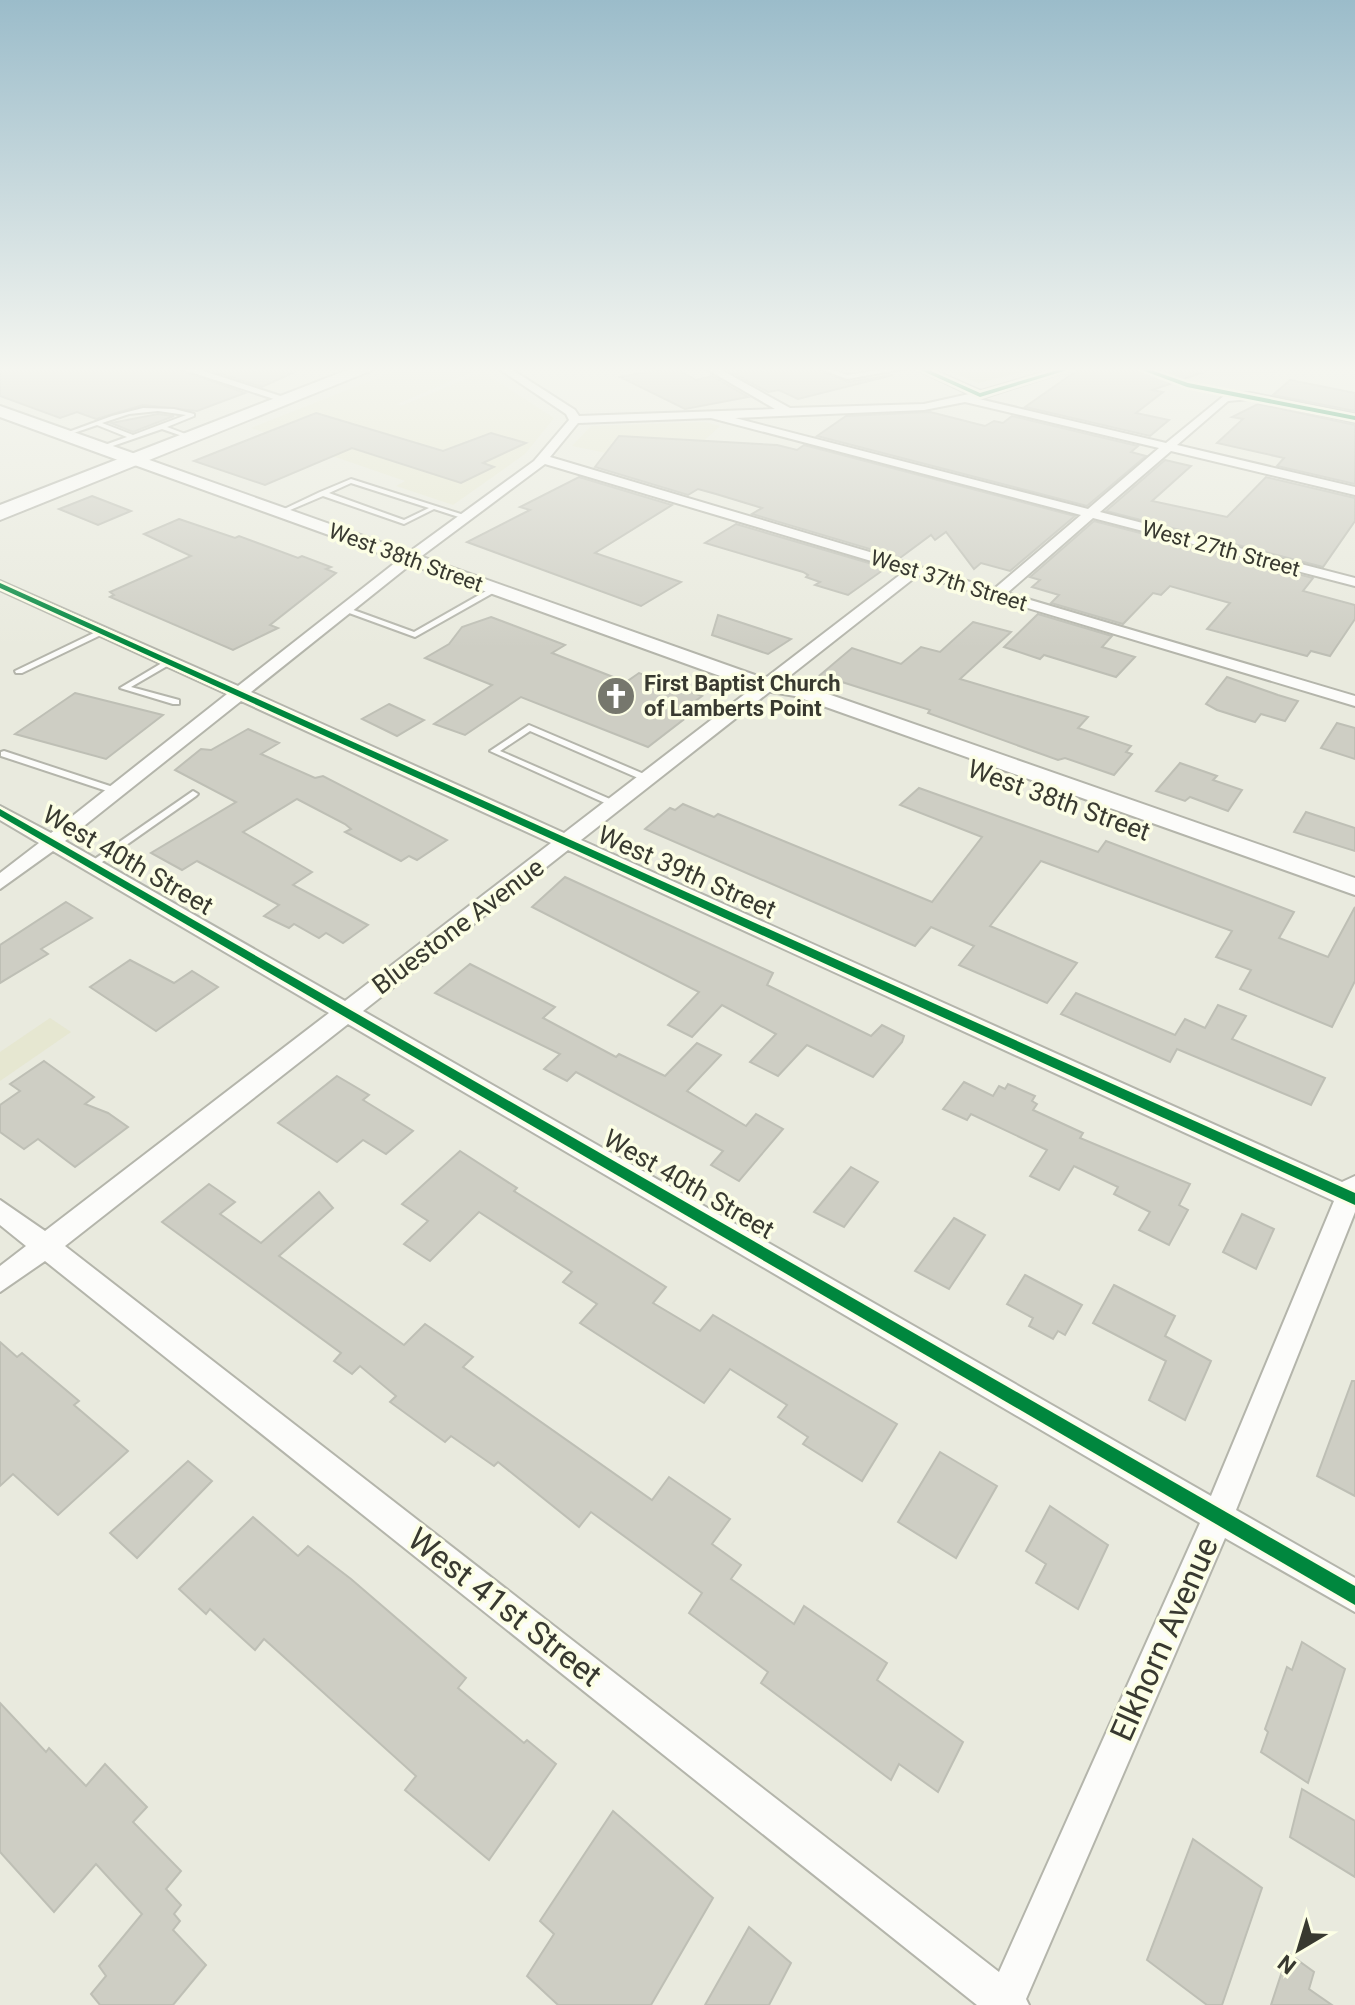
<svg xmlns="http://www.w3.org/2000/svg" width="1355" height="2005" viewBox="0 0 1355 2005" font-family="Roboto,sans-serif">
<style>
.built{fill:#e6e7d1}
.green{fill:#dddfc2}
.building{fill:#cecec4;stroke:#bebfb5;stroke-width:2}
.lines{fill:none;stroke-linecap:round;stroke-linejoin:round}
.service-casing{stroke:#b4b5ab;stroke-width:4}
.minor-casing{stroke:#b4b5ab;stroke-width:4}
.tertiary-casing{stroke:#b4b5ab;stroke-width:4}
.secondary-casing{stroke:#b4b5ab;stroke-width:4}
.primary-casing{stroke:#b4b5ab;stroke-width:4}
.service{fill:#fcfcfa;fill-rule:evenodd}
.minor{fill:#fcfcfa;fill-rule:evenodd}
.tertiary{fill:#fcfcfa;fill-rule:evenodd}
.secondary{fill:#fcfcfa;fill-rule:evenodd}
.primary{fill:#fcfcfa;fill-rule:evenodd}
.cycleway-casing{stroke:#fcfee5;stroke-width:5}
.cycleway{fill:#00873e;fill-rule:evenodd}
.labels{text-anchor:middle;stroke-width:7;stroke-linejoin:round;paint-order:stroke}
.far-street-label{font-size:22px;fill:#383930;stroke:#fcfee5}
.far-poi-label{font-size:22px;font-weight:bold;fill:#383930;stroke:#fcfee5;text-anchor:start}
.street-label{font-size:26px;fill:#383930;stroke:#fcfee5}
.near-street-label{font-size:32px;fill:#383930;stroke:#fcfee5}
</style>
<rect width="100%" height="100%" fill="#e9eade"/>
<g class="built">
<polygon points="406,367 480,369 397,404 401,406 483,372 554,418 525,454 453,505 396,486 405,481 251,428"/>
<polygon points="1140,367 1307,367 1317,370 1203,378"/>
<polygon points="705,422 720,426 675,467 572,446 591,426"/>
<polygon points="50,1018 71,1032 0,1081 0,1052"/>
</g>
<polygon class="green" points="939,367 1017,367 1027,371 978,383"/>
<g class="building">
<polygon points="0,367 172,367 245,393 197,411 143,405 96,419 77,412 60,418 0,396"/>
<polygon points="200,367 301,367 301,369 262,387"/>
<polygon points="673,367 696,380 712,376 748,397 685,409 620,377"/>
<polygon points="752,367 813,367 848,382 893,375 798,399 779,390 768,392 731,372"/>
<polygon points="1082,367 1207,367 1207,371 1152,390 1163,392 1136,413 1169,420 1150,436 1025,407"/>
<polygon points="1290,380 1355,393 1355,411 1273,395"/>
<polygon points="1258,404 1355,425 1355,484 1277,466 1284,458 1217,443 1243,419 1232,417"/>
<polygon points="930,412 985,426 994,421 1003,423 1012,416 1138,446 1131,452 1146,456 1087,506 817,436 846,416"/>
<polygon points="316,413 443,451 491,433 526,443 483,463 494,467 461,483 352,448 265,485 194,461"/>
<polygon points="158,414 174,416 133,432 111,423"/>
<polygon points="619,436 777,445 797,450 804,445 1075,516 1010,571 981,563 974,569 946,532 935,540 931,535 900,558 752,514 762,508 716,494 698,489 688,495 595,467"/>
<polygon points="1165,460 1191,466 1152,501 1227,517 1266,477 1355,498 1355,521 1323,567 1106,511"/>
<polygon points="579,477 672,505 595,553 681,582 641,606 467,542 530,510 520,507"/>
<polygon points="92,496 131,511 98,525 59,509"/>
<polygon points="179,519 235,538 239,536 298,558 302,556 331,567 326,569 336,573 270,625 278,628 233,650 110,597 114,595 110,592 191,556 144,534"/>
<polygon points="1094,521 1313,578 1303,591 1355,605 1355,619 1330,656 1311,651 1307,656 1207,629 1230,603 1170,586 1161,595 1153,593 1123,624 1051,603 1059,595 1032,587 1040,580 1030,577"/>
<polygon points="736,524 886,568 848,595 815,585 820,582 806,577 808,575 803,572 705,543"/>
<polygon points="1038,614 1112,636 1102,647 1135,657 1116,677 1044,655 1040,659 1004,647"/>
<polygon points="718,615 791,639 768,654 712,635"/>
<polygon points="491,617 565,645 552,653 626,682 639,673 702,696 674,717 683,720 648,747 521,697 465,735 434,724 492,685 425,658 449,644 462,627"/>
<polygon points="973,622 1011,632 960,679 1088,717 1078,728 1131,746 1126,752 1132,754 1114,775 1065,758 1058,760 928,713 930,710 820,675 852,648 901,664 921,647 940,652"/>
<polygon points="1227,677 1278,695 1298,701 1285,721 1261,714 1255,722 1217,710 1206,704"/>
<polygon points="75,693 163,715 106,759 15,734"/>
<polygon points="389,704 424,720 397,736 362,719"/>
<polygon points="1337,723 1355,728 1355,759 1321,748"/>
<polygon points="248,729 279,743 261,754 315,778 323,776 447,840 417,860 409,856 401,861 345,832 351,829 345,824 297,799 243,832 312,872 293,885 368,925 343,943 326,933 319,938 294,924 289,928 264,916 279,905 197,861 182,870 151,853 236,802 175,770 201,749 211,750"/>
<polygon points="1180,763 1217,776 1213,780 1242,790 1228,811 1190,797 1185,801 1156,791"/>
<polygon points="919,788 1098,852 1106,841 1294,912 1279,938 1328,957 1355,907 1355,981 1332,1027 1240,989 1251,970 1216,957 1232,931 1041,861 990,926 1077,963 1047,1003 959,965 974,946 931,927 915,946 645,829 670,808 675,810 683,804 714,817 718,814 932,902 982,837 900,805"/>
<polygon points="1306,812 1355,828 1355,851 1294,832"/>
<polygon points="565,877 773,973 767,985 871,1036 882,1025 904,1036 902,1042 873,1077 807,1045 778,1076 750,1062 776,1034 722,1005 692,1037 668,1025 699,992 532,907"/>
<polygon points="66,902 92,918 41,949 48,954 0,983 0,945"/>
<polygon points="130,960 174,983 192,971 218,987 156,1031 90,987"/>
<polygon points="470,964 555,1007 543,1018 616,1057 619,1054 665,1076 697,1043 721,1055 687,1091 746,1126 756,1114 783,1129 739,1181 711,1165 723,1151 576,1072 567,1081 544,1069 560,1054 435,993"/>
<polygon points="1076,993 1175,1035 1185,1019 1205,1028 1218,1005 1246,1016 1232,1039 1325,1078 1311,1105 1177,1049 1170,1062 1061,1014"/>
<polygon points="44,1061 94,1097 85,1104 108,1113 128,1127 75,1167 38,1139 24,1149 0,1132 0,1105 20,1091 10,1084"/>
<polygon points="337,1076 369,1095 363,1100 413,1131 386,1154 363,1140 337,1162 278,1123"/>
<polygon points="964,1082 993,1096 999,1086 1005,1089 1008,1084 1035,1096 1032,1101 1037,1104 1033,1110 1083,1133 1080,1138 1190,1184 1179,1205 1188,1210 1169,1245 1139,1230 1150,1212 1114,1194 1118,1187 1074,1166 1059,1190 1030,1176 1047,1150 971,1114 967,1120 943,1109"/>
<polygon points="460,1151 517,1188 514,1191 666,1287 653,1303 700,1331 713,1315 897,1424 862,1481 803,1444 808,1437 778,1417 787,1405 730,1369 704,1403 580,1323 597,1304 563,1282 572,1272 479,1212 430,1261 404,1244 428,1221 402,1204"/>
<polygon points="851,1167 878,1182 844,1227 814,1212"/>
<polygon points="209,1184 235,1202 220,1214 261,1243 319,1192 333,1208 279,1256 404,1345 425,1324 473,1357 463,1367 652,1500 669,1477 730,1519 712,1544 741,1565 731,1579 794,1624 804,1606 887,1663 877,1680 963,1742 938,1792 899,1764 891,1780 761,1683 768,1672 689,1613 702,1593 591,1512 579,1527 498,1462 494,1466 451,1436 445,1442 390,1402 396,1396 360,1366 352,1374 334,1361 341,1353 162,1222"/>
<polygon points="1242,1214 1274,1229 1256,1269 1223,1252"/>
<polygon points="954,1218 985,1235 949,1289 915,1271"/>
<polygon points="1025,1275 1082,1305 1065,1335 1058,1331 1053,1339 1029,1326 1033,1318 1007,1304"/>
<polygon points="1114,1285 1175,1316 1165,1336 1211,1361 1185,1420 1149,1400 1166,1361 1093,1323"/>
<polygon points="0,1342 17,1357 22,1353 79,1401 74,1405 128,1451 58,1515 13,1474 0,1486"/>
<polygon points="1352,1381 1355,1381 1355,1496 1317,1476"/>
<polygon points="940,1452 997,1486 956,1558 898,1522"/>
<polygon points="188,1461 212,1481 137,1558 110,1533"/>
<polygon points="1050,1506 1108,1545 1078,1609 1036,1583 1046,1564 1026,1551"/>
<polygon points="253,1517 298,1556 308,1546 351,1579 466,1678 458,1688 524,1743 527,1740 556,1764 489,1860 405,1790 416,1776 264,1639 255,1650 210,1609 206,1614 179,1589"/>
<polygon points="1302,1642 1345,1669 1308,1783 1261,1752 1268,1732 1265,1729 1287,1667 1292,1670"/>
<polygon points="0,1703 46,1752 49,1748 86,1786 105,1764 147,1807 133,1822 181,1871 166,1889 181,1905 174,1914 180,1921 173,1930 206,1965 173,2005 100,2005 91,1994 106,1976 99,1966 142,1914 96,1864 54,1912 0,1852"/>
<polygon points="1302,1789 1355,1821 1355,1877 1290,1837"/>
<polygon points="613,1811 713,1898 651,2005 558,2005 527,1976 554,1934 540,1921"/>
<polygon points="1193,1839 1262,1888 1222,2005 1207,2005 1147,1960"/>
<polygon points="749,1927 791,1963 769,2005 705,2005"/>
<polygon points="1288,1953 1314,1972 1309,1989 1332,2005 1271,2005"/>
</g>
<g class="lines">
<g class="service-casing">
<g id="service">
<polygon points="816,367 824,367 847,375 901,367 914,367 847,379"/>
<path d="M 143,408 L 174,409 L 194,414 L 194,416 L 167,427 L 196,438 L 191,439 L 162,429 L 104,449 L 101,447 L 102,446 L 127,437 L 97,425 L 68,435 L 63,434 L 112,416 ZM 158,411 L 186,415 L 133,435 L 102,423 L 129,414 Z"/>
<path d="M 351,479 L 467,516 L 468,517 L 465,519 L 434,509 L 404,524 L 323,496 L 283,513 L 278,512 L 320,492 ZM 351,483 L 429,508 L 404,520 L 329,493 Z"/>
<polygon points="493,587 500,589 415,637 341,610 348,608 414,632"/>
<polygon points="100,630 107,632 22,673 16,673 15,671"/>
<polygon points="167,660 174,662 131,687 179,700 179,704 173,704 120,688"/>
<polygon points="529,725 651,777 653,779 651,781 645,781 530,731 500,751 619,803 621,805 616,808 490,751"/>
<polygon points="4,751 119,789 121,791 119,793 113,793 1,756 1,752"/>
<polygon points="193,791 198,794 196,796 95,867 89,867 87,865 89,863"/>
</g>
</g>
<g class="minor-casing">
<g id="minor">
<polygon points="175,367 191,367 293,400 283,402"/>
<path d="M 496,367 L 508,367 L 575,410 L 579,416 L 775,409 L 703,367 L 716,367 L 790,408 L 924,404 L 969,394 L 912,367 L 926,367 L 981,391 L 1063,367 L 1079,367 L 979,399 L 1166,443 L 1225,395 L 1250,393 L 1355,414 L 1355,422 L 1250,399 L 1228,401 L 1177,445 L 1355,487 L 1355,495 L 1171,451 L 1100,512 L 1355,578 L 1355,586 L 1093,518 L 1007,593 L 1355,696 L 1355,706 L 918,575 L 581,840 L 1342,1182 L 1355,1176 L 1355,1212 L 1236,1510 L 1355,1578 L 1355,1612 L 1225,1538 L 1026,1999 L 1029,2005 L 977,2005 L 45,1261 L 0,1292 L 0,1266 L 26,1246 L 0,1225 L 0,1200 L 45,1231 L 329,1013 L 53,851 L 0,889 L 0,873 L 39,843 L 0,820 L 0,806 L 51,833 L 227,694 L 0,590 L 0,581 L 238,686 L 405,555 L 534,461 L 569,420 L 566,414 ZM 965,402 L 1159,448 L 1088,509 L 735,418 L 924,410 ZM 711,418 L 1081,515 L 994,589 L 550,457 L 578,423 ZM 545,464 L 905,571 L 564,833 L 251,692 L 415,561 ZM 241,701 L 551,843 L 345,1001 L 65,841 ZM 568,850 L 1334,1201 L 1211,1496 L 363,1011 ZM 348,1024 L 1200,1523 L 999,1972 L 65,1246 Z"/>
</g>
</g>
<g class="tertiary-casing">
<polygon id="tertiary" points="129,457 141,457 769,680 805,686 1355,878 1355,895 795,696 759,690 129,463"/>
</g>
<g class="secondary-casing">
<polygon id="secondary" points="0,406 141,456 144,460 141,464 129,464 0,417"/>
</g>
<g class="primary-casing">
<polygon id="primary" points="355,367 380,367 0,520 0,505"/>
</g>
<use href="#service" class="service"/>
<use href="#minor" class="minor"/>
<use href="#tertiary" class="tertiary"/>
<use href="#secondary" class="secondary"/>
<use href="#primary" class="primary"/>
<g class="cycleway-casing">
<g id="cycleway">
<polygon points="914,367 922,367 980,393 1068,367 1077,367 980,397"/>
<polygon points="1134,367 1142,367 1188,383 1355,416 1355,420 1187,387"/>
<polygon points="0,583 1355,1193 1355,1205 0,588"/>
<polygon points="0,809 1355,1586 1355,1605 0,816"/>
</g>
</g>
<use href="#cycleway" class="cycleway"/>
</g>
<linearGradient id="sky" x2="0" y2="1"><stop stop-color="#9bbcca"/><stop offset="0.57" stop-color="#f5f6f0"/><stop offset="1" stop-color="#f5f6f0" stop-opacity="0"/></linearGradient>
<rect width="1355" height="648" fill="url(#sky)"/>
<defs>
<g id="church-disc" transform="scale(2)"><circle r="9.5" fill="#76776d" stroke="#fcfee5"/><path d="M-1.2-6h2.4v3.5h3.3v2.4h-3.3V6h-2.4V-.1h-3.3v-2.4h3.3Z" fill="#fff"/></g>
</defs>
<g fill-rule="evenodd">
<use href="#church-disc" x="616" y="696"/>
</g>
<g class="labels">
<g class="far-street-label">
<text transform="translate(1221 548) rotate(15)" y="8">West 27th Street</text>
<text transform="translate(406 557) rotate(20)" y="8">West 38th Street</text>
<text transform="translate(949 580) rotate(17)" y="8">West 37th Street</text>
</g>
<g class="far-poi-label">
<text x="644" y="691">First Baptist Church<tspan x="644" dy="25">of Lamberts Point</tspan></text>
</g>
<g class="street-label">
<text transform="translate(1059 800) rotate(20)" y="9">West 38th Street</text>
<text transform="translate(128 860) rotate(30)" y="9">West 40th Street</text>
<text transform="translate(687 872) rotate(24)" y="9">West 39th Street</text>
<text transform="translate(458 926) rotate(-37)" y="9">Bluestone Avenue</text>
<text transform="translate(689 1184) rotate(30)" y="9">West 40th Street</text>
</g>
<g class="near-street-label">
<text transform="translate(505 1607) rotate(38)" y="11">West 41st Street</text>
<text transform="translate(1164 1639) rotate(-66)" y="11">Elkhorn Avenue</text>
</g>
</g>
<g transform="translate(1299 1949) rotate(218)" stroke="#fcfee5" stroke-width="6" paint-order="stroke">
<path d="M0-6L14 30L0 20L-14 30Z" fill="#383930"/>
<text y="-12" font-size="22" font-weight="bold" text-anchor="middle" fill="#383930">N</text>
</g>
</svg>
